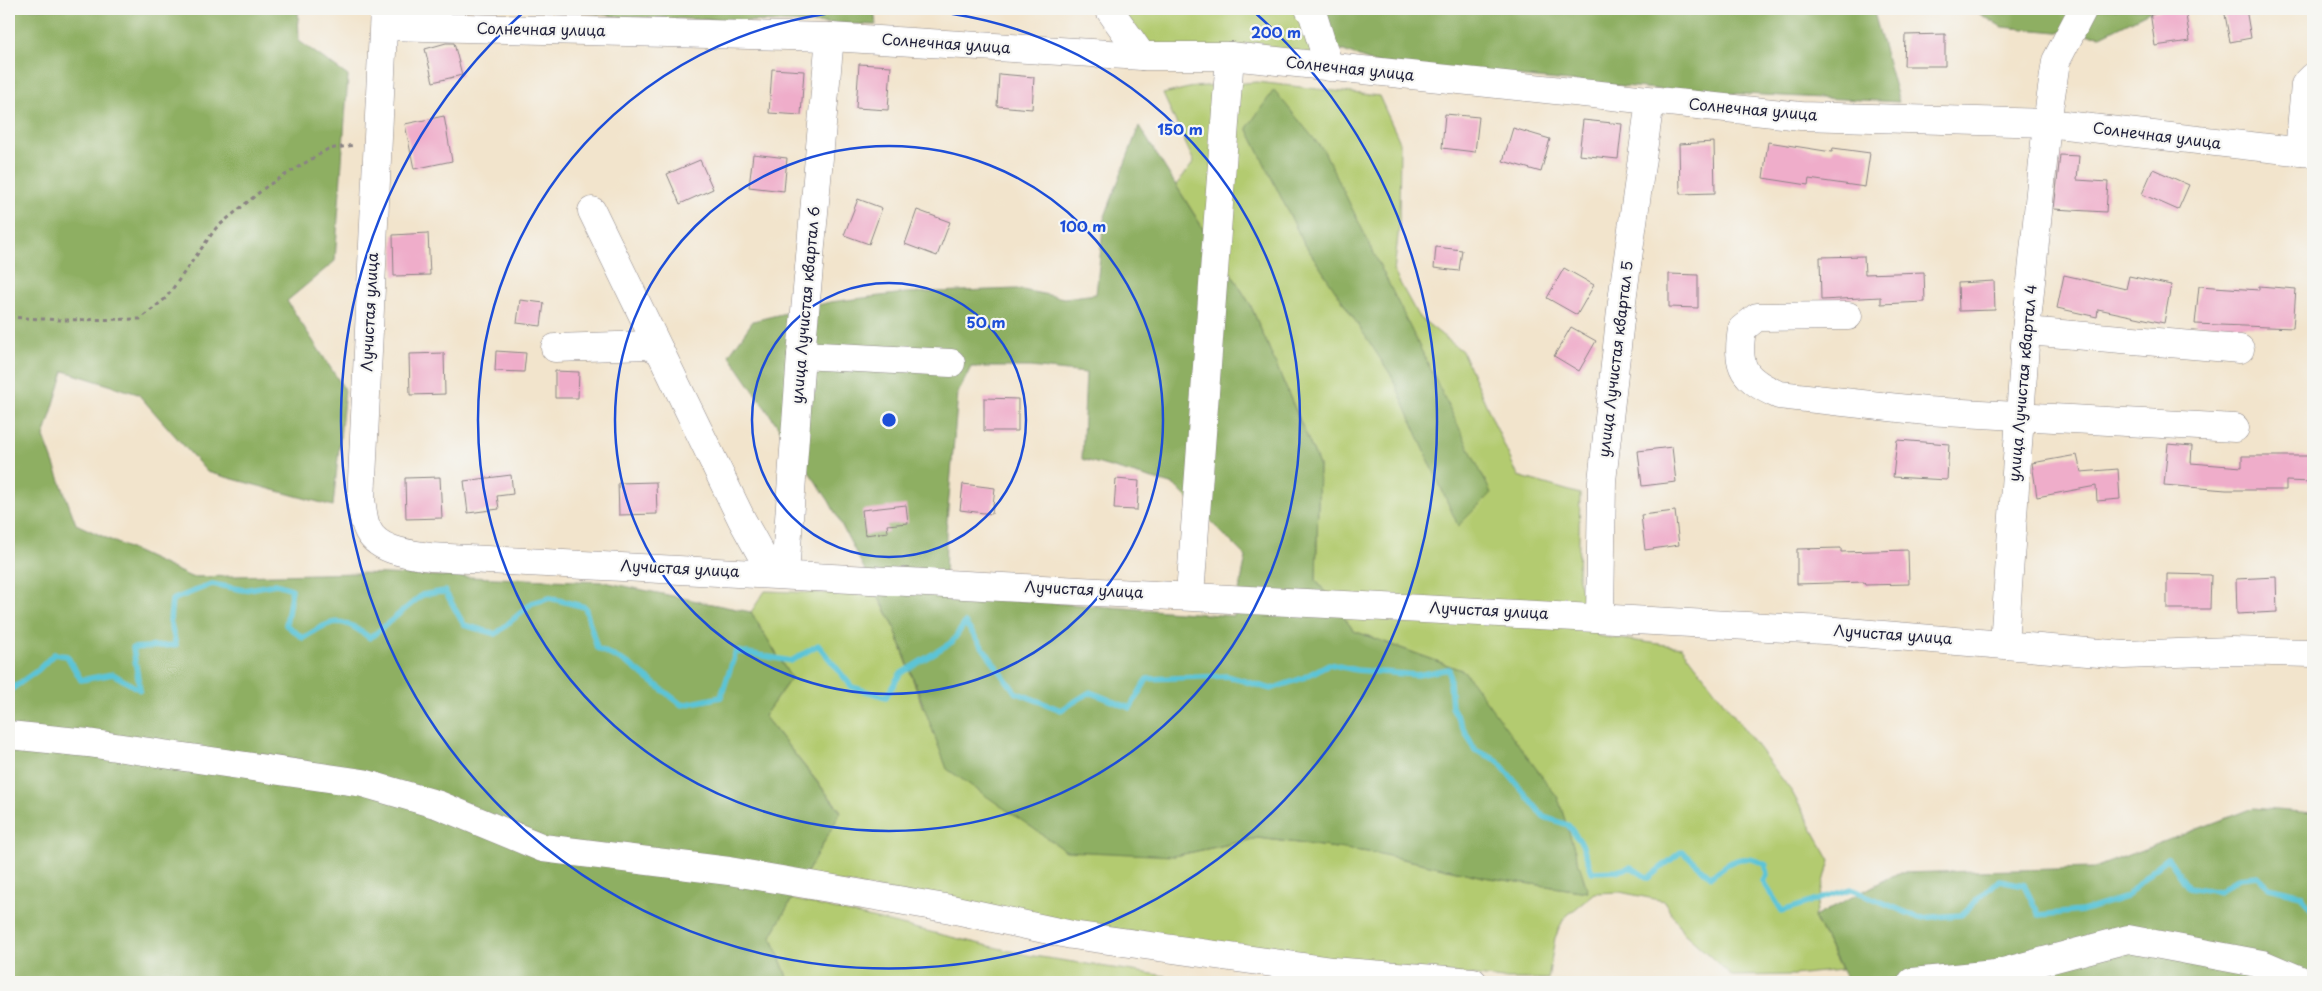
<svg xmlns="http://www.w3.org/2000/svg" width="2322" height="991" viewBox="0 0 2322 991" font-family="'Playpen Sans',sans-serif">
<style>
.green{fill:#b3cb70;stroke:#6a7656}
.forest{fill:#8eaf62;stroke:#58684e;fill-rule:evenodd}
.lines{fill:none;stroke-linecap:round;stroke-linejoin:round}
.stream{stroke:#5bc4d7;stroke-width:5.5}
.building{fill:#efadca}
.minor-casing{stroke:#8a8384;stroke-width:29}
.path{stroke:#8a8384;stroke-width:3;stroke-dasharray:4 4;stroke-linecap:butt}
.minor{stroke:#fff;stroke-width:28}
.ring{fill:none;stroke:#1d4ed8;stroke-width:2.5}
.labels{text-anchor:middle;stroke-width:4.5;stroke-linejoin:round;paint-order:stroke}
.street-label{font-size:15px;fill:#22223b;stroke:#f6f6f2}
.centre{fill:#1d4ed8;stroke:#f6f6f2;stroke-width:2.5}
.ring-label{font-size:15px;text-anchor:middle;font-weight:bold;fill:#1d4ed8;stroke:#f6f6f2;stroke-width:4.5;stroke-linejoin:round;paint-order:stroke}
</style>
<rect width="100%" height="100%" fill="#f6f6f2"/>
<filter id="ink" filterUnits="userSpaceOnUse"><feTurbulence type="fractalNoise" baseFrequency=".02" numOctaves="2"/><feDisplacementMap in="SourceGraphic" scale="10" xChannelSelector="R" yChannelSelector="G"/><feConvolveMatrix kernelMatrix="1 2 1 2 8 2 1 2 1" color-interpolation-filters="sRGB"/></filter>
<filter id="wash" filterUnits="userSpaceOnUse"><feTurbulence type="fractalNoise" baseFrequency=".0096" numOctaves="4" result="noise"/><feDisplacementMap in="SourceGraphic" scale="20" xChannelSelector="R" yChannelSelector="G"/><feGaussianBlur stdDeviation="1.12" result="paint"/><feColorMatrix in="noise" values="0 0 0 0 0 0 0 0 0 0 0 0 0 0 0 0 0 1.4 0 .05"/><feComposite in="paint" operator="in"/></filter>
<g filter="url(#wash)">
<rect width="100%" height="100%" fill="#f2e4cc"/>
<g class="green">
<polygon points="1118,9 1315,9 1319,60 1144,47"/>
<polygon points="1257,82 1379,96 1400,142 1399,227 1394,272 1418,316 1462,351 1518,476 1580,494 1578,580 1598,636 1682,647 1792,792 1830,861 1814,917 1841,970 1794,975 1732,976 1683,932 1664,901 1620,892 1595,893 1564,918 1555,938 1548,979 1503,979 1220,947 805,876 841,811 764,716 791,678 751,612 765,591 877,595 893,624 923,708 1174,856 1258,838 1376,853 1483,877 1588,892 1464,671 1354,631 1316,580 1319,465 1250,304 1176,185 1194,162 1163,94 1193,87"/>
<polygon points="792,899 1027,955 1166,976 1167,982 789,982 771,936"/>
</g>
<g class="forest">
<polygon points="9,9 298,9 299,41 348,76 335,261 287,301 345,390 333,506 207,472 138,394 64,371 44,437 76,524 191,577 360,573 604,582 751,612 791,678 764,716 841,812 771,936 789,982 9,982"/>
<polygon points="560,9 874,9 876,25 620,17"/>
<polygon points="1315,9 1873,9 1899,102 1666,90 1375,63 1336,48"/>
<polygon points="1971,9 2155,9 2101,36 2002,27"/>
<polygon points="1274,90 1324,151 1491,493 1458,526 1391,375 1302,240 1247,128"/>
<path d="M 1139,126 L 1250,304 L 1319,465 L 1316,580 L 1354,631 L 1464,671 L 1558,798 L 1588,892 L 1483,877 L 1376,853 L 1258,838 L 1174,856 L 1066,851 L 947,769 L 893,624 L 829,501 L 729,355 L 753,321 L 830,302 L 905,293 L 1017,289 L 1064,298 L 1096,294 L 1104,219 ZM 971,367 L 1030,367 L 1086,373 L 1082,459 L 1174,485 L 1246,557 L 1234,616 L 945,595 L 946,532 L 958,393 Z"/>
<polygon points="2253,808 2313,813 2313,982 1848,982 1814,917 1898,873 2094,868"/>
</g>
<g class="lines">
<path class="stream" d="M 9,691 L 38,670 L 54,654 L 67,656 L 81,680 L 113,674 L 140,690 L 133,648 L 176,645 L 170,620 L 172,600 L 212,584 L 244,590 L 276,584 L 292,589 L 286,625 L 303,638 C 334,619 339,615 370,638 L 422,595 L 445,591 L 464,625 L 496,634 L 532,603 L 550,598 L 585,607 L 597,648 L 629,664 L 682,705 L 721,697 L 736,651 L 791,661 L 818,645 L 852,687 L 886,697 L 900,674 L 952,642 L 965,623 L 1015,692 L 1061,710 L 1090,692 L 1130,708 L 1147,679 L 1227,676 L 1271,689 L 1303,678 L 1329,664 L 1356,670 L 1417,675 L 1449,669 L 1452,707 L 1475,750 L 1497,760 L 1544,817 L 1568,825 L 1582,844 L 1592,872 L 1617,871 L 1631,867 L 1648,878 L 1682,851 L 1711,877 C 1729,861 1743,852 1766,865 L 1767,876 L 1763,881 L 1782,911 L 1851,889 L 1919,918 L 1961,915 L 1999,880 L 2024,885 L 2039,915 L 2082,911 L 2126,897 L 2151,871 L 2168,858 L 2188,887 L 2219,892 L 2239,878 L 2258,876 L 2269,887 L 2301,895 L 2313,912"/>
</g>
<g id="blocks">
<g class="building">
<polygon points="2174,9 2185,9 2190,41 2155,46 2150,12"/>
<polygon points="2224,9 2246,9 2251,38 2230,42"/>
<polygon points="1945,34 1945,66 1904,66 1905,35"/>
<polygon points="446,43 454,43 462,75 433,82 425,49"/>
<polygon points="859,64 891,66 888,110 856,108"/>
<polygon points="772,69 804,71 801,115 769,113"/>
<polygon points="999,74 1034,77 1032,109 997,106"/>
<polygon points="1445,114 1479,117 1475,152 1442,148"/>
<polygon points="444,116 452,161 414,169 405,124"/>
<polygon points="1583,120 1622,124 1618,159 1579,155"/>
<polygon points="1513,128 1550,139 1541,172 1503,161"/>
<polygon points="1714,142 1715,193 1680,194 1679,144"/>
<polygon points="1768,142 1832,152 1833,148 1870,153 1865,187 1809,179 1808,185 1763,178"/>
<polygon points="753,154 787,158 784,191 749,187"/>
<polygon points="2060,155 2079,156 2077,180 2108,182 2106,212 2054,209"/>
<polygon points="700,160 713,189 680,204 667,174"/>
<polygon points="2153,169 2189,185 2178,210 2142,194"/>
<polygon points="858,199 882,208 869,244 844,235"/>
<polygon points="917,210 950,222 937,256 905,244"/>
<polygon points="428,233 430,275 394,276 393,235"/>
<polygon points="1436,247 1462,250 1459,271 1434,268"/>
<polygon points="1864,256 1865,274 1924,272 1925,302 1881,304 1881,297 1821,300 1820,257"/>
<polygon points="1564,268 1594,285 1577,315 1547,298"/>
<polygon points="1669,274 1698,275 1698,308 1669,307"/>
<polygon points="2064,275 2126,289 2129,276 2171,285 2164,323 2098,309 2097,317 2057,308"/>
<polygon points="1994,281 1995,310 1959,311 1958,283"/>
<polygon points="2199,286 2259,290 2259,286 2296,289 2293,328 2195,324"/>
<polygon points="520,300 544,303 541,326 517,323"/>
<polygon points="1571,327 1596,341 1579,371 1554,356"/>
<polygon points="496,351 526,353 524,372 495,371"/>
<polygon points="444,353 445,394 410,395 409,354"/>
<polygon points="555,371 579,372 578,398 555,398"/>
<polygon points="984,398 1018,399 1018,431 984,431"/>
<polygon points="1897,440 1949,444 1947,480 1893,477"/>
<polygon points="2168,444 2192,446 2191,463 2242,467 2242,456 2313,456 2313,482 2286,481 2286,490 2226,490 2164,485"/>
<polygon points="1672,447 1676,482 1642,486 1638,451"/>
<polygon points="2077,455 2081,472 2118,469 2120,499 2097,501 2096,486 2037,497 2032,463"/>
<polygon points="511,475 513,494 497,496 499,509 468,513 464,481"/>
<polygon points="440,477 442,518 406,519 405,478"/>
<polygon points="1116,479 1139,481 1137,510 1114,509"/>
<polygon points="656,482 657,514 619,515 618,483"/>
<polygon points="963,484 995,488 992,514 960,510"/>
<polygon points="906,505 908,523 887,525 888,532 865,535 862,510"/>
<polygon points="1675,511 1679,545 1645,550 1641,515"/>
<polygon points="1841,548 1841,552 1908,550 1909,584 1865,585 1864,582 1797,584 1797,549"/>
<polygon points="2167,574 2211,575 2210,609 2167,609"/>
<polygon points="2276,577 2277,612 2237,614 2236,579"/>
</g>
</g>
</g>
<g filter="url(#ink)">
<use href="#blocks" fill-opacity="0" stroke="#8a8384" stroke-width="1"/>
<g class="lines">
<g class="minor-casing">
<g id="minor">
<path d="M 384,9 L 361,501 C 363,509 363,520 367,528 C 376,551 409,554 430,557 L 1824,630 L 2124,655 L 2230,651 L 2313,653"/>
<polyline points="1109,9 1142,56"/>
<polyline points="1309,9 1313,15 1329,67"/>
<polyline points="384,26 830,37 1142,56 1230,56 1801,116 2047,123 2313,153"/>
<polyline points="2299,152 2305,85 2313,77"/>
<polyline points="592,211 660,351"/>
<path d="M 1848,316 L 1757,317 L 1742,329 C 1736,368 1743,379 1779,395 L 1926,411 L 2235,428"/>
<polyline points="2026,331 2240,349"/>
<polyline points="555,348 648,345 660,351 742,520 772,574"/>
<polyline points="801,355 951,363"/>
<polyline points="785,574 801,355 830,37"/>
<polyline points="1190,595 1230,56"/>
<polyline points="1600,617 1602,481 1623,293 1650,101"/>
<polyline points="2004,644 2026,331 2047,123 2056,61 2083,9"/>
<polyline points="9,735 88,743 363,783 439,805 543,848 729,871 951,909 1072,935 1332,971 1473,982"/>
<polyline points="1912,982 1995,974 2128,939 2262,964 2305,982"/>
</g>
</g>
<polyline class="path" points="9,317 60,320 140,319 166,298 216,228 267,186 328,149 355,145"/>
<use href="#minor" class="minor"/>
</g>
</g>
<g class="ring">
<circle cx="889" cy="420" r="137"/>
<circle cx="889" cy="420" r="274"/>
<circle cx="889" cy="420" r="411"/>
<path d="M1252 10A548 548 0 1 1 526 10"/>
</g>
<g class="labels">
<g class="street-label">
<text transform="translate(541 30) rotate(1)" y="5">Солнечная улица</text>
<text transform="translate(946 44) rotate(4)" y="5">Солнечная улица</text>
<text transform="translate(1350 69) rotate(6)" y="5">Солнечная улица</text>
<text transform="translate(1753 110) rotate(5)" y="5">Солнечная улица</text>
<text transform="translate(2157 136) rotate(7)" y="5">Солнечная улица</text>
<text transform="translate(806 305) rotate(-85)" y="5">улица Лучистая квартал 6</text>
<text transform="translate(370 312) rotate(-87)" y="5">Лучистая улица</text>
<text transform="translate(1616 359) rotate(-83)" y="5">улица Лучистая квартал 5</text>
<text transform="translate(2023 383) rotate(-85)" y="5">улица Лучистая квартал 4</text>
<text transform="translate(680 569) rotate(3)" y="5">Лучистая улица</text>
<text transform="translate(1084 590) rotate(3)" y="5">Лучистая улица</text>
<text transform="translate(1489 611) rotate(3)" y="5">Лучистая улица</text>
<text transform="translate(1893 635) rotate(4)" y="5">Лучистая улица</text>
</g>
</g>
<circle cx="889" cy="420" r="8" class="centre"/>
<g class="ring-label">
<text x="1276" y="38">200 m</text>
<text x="1180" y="135">150 m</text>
<text x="1083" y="232">100 m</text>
<text x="986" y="328">50 m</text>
</g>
<rect width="2322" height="991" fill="none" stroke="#f6f6f2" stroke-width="30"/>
</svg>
